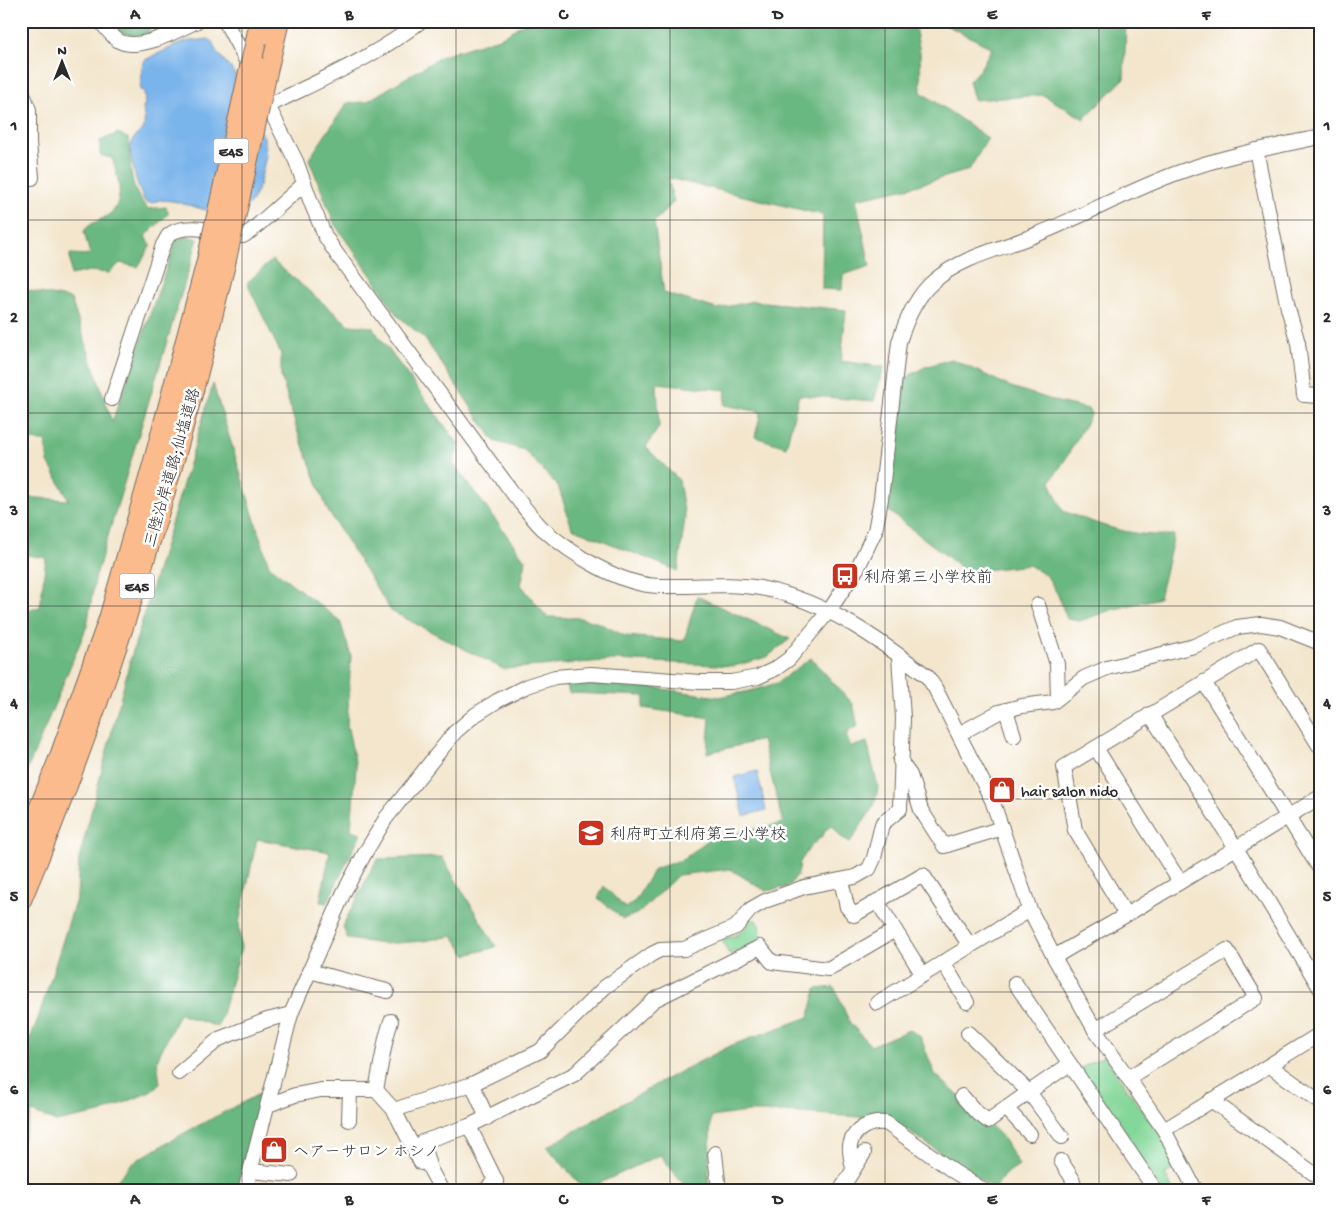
<svg xmlns="http://www.w3.org/2000/svg" width="1341" height="1212" viewBox="0 0 1341 1212" font-family="'Gochi Hand','Klee One',sans-serif">
<style>
.green{fill:#83d799;stroke:#578162}
.forest{fill:#6ab881;stroke:#4a7256}
.water{fill:#79b4eb;stroke:#52708b}
.lines{fill:none;stroke-linecap:round;stroke-linejoin:round}
.minor-casing{stroke:#716c64;stroke-width:16}
.highway-casing{stroke:#716c64;stroke-width:22}
.minor{stroke:#fff;stroke-width:14}
.highway{stroke:#fbbb8d;stroke-width:20}
.highway-bridge-casing{stroke:#716c64;stroke-width:22;stroke-linecap:butt}
.highway-bridge{stroke:#fbbb8d;stroke-width:20}
.grid{fill:none;stroke:#2b2b2b;stroke-width:1;stroke-opacity:0.55}
.labels{text-anchor:middle;stroke-width:5;stroke-linejoin:round;paint-order:stroke}
.shield{fill:#fff;stroke:#6b6b6b;stroke-width:1}
.shield-label{font-size:15px;font-weight:bold;fill:#2b2b2b}
.street-label{font-size:16px;fill:#2b2b2b;stroke:#fff}
.poi-label{font-size:16px;fill:#2b2b2b;stroke:#fff;text-anchor:start}
.neatline{fill:none;stroke:#2b2b2b;stroke-width:2}
.grid-label{font-size:16px;text-anchor:middle;font-weight:bold;fill:#2b2b2b}
</style>
<rect width="100%" height="100%" fill="#fff"/>
<filter id="ink" filterUnits="userSpaceOnUse"><feTurbulence type="fractalNoise" baseFrequency=".02" numOctaves="2"/><feDisplacementMap in="SourceGraphic" scale="10" xChannelSelector="R" yChannelSelector="G"/><feConvolveMatrix kernelMatrix="1 2 1 2 8 2 1 2 1" color-interpolation-filters="sRGB"/></filter>
<filter id="wash" filterUnits="userSpaceOnUse"><feTurbulence type="fractalNoise" baseFrequency=".0096" numOctaves="4" result="noise"/><feDisplacementMap in="SourceGraphic" scale="20" xChannelSelector="R" yChannelSelector="G"/><feGaussianBlur stdDeviation="1.12" result="paint"/><feColorMatrix in="noise" values="0 0 0 0 0 0 0 0 0 0 0 0 0 0 0 0 0 1.4 0 .05"/><feComposite in="paint" operator="in"/></filter>
<g filter="url(#wash)">
<rect width="100%" height="100%" fill="#f3e6cd"/>
<g class="green">
<polygon points="753,920 758,921 762,939 737,953 735,951 729,954 722,940 739,934"/>
<polygon points="1104,1056 1159,1134 1178,1167 1165,1174 1173,1191 1162,1191 1079,1069"/>
</g>
<g class="forest">
<path d="M 110,21 L 149,21 L 149,31 L 146,35 C 133,36 117,35 110,21 Z"/>
<polygon points="527,21 924,21 915,27 920,52 921,92 988,138 969,170 911,187 856,199 870,266 843,275 842,290 822,289 823,215 668,178 674,202 654,222 664,293 717,309 753,301 846,310 841,361 884,367 874,401 799,395 786,447 755,437 761,412 724,405 726,390 657,383 659,427 646,447 679,480 685,518 678,571 572,528 558,486 524,450 494,441 425,339 397,315 378,285 335,225 309,159 347,103 366,102 442,56 502,37"/>
<polygon points="938,21 1126,21 1124,79 1084,119 1043,95 974,100 969,81 980,69 992,48"/>
<path d="M 118,133 L 129,139 C 130,163 129,193 149,209 L 166,207 L 169,213 L 145,237 L 151,245 L 138,267 L 120,263 L 109,273 L 89,271 L 71,275 L 70,254 L 90,255 L 84,231 C 90,223 99,221 107,216 C 127,203 118,177 112,158 L 100,155 L 100,141 Z"/>
<polygon points="186,236 198,239 95,579 87,626 21,785 21,612 40,607 46,558 21,554 21,497 69,500 48,462 45,441 21,440 21,289 71,299 112,422 176,241"/>
<polygon points="272,260 349,325 372,327 459,445 453,463 526,561 521,585 547,617 580,618 599,623 625,636 684,641 697,596 790,639 767,657 734,666 616,660 503,669 391,611 328,511 297,430 281,376 281,354 247,283"/>
<path d="M 952,359 L 1011,387 L 1062,403 L 1088,409 L 1091,414 L 1065,460 L 1050,482 L 1063,511 C 1103,526 1130,537 1174,535 L 1159,598 L 1111,610 L 1080,621 L 1067,619 L 1058,595 L 1047,576 L 1029,565 L 967,572 L 886,509 L 891,471 L 898,382 L 925,367 Z"/>
<polygon points="213,384 269,566 340,621 351,656 347,724 356,767 351,830 361,833 327,903 320,902 330,852 257,839 239,923 241,949 218,1027 179,1014 157,1060 160,1084 150,1092 100,1113 56,1122 32,1112 22,1143 21,1058 36,1025 77,896 79,859 130,661"/>
<polygon points="811,658 853,704 858,726 850,730 846,736 851,747 867,742 878,787 874,806 850,842 841,837 833,826 826,829 823,835 810,847 800,862 798,874 788,887 766,891 730,869 678,875 639,913 623,919 598,898 604,886 625,908 635,901 654,869 684,859 709,839 783,823 762,740 707,753 710,718 643,708 645,696 569,693 567,685 634,685 719,697 750,691 777,683"/>
<polygon points="442,857 496,947 466,955 453,936 423,941 384,944 347,939 343,925 377,859"/>
<polygon points="834,987 850,1023 871,1046 909,1030 920,1036 935,1074 1001,1135 1019,1165 1004,1175 995,1189 890,1119 784,1112 746,1112 711,1117 708,1191 689,1191 660,1155 585,1190 547,1147 660,1082 732,1045 809,1017 816,989"/>
<polygon points="261,1093 236,1191 108,1191 132,1163 188,1131"/>
</g>
<g class="water">
<path d="M 208,39 L 212,41 L 216,51 L 233,71 L 264,137 L 266,156 L 259,186 L 251,203 L 245,207 L 210,211 L 173,201 L 159,200 L 153,203 L 145,202 C 139,192 128,155 131,145 C 133,138 138,133 143,130 C 146,122 143,114 143,106 L 145,106 L 144,91 L 140,90 L 142,68 L 145,60 L 182,42 Z"/>
<polygon points="757,771 766,810 744,816 734,777"/>
</g>
</g>
<g filter="url(#ink)">
<g class="lines">
<g class="minor-casing">
<g id="minor">
<path d="M 100,21 C 106,28 112,37 119,41 C 139,52 179,30 197,21"/>
<polyline points="225,21 251,70"/>
<polyline points="21,88 29,110 29,142 32,178"/>
<path d="M 261,92 L 296,161 L 312,205 L 325,236 L 336,253 L 515,496 C 524,507 532,518 542,528 C 571,554 620,585 659,586 C 694,587 731,582 765,589 C 827,602 878,639 927,676 L 935,688 L 992,800 L 1030,910 L 1054,957 L 1095,1030 L 1164,1130 L 1196,1191"/>
<path d="M 268,106 C 320,80 375,57 421,21"/>
<polyline points="1256,150 1288,308 1298,343 1304,395 1320,396"/>
<path d="M 112,399 L 163,245 C 165,242 167,237 169,235 C 185,221 224,233 243,236 L 251,231 L 304,184"/>
<polyline points="1038,605 1057,664 1058,698"/>
<polyline points="1204,682 1320,869"/>
<polyline points="1006,710 1014,736"/>
<polyline points="1150,714 1236,848 1320,988"/>
<polyline points="959,734 999,712 1022,706 1053,702 1084,678 1107,668 1194,646 1237,627 1261,624 1280,627 1320,643"/>
<polyline points="1096,748 1180,882"/>
<polyline points="900,761 910,775 921,810 944,846 1002,828"/>
<polyline points="841,880 847,907 854,915 923,875 970,946 1030,910"/>
<polyline points="877,901 923,975"/>
<polyline points="1126,915 1075,830 1064,767 1259,649 1320,747"/>
<polyline points="1054,957 1126,915 1320,797"/>
<polyline points="943,962 967,1002"/>
<polyline points="309,971 387,991"/>
<polyline points="1015,983 1156,1191"/>
<polyline points="877,1003 970,946"/>
<polyline points="1095,1030 1227,950 1256,998 1128,1078"/>
<polyline points="968,1033 1029,1092 1070,1064"/>
<polyline points="1270,1066 1320,1102"/>
<polyline points="179,1073 219,1039 267,1020 291,1014"/>
<polyline points="472,1084 487,1118"/>
<polyline points="376,1090 394,1110 472,1084 540,1051 605,987 652,954 660,950 684,949 736,927 751,909 765,901 804,887 855,877 869,869 874,858 882,824 900,809 903,718 899,656"/>
<polyline points="962,1096 975,1111 988,1121 1029,1092 1062,1137"/>
<polyline points="1211,1100 1320,1178"/>
<polyline points="268,1105 295,1095 321,1090 376,1090 386,1038 391,1021"/>
<polyline points="1006,1108 1030,1134"/>
<polyline points="394,1110 421,1163"/>
<polyline points="349,1120 350,1090"/>
<polyline points="469,1126 496,1181 484,1191"/>
<polyline points="1164,1130 1320,1034"/>
<polyline points="715,1153 719,1191"/>
<polyline points="1061,1161 1072,1178 1076,1191"/>
<path d="M 853,1169 C 852,1162 849,1152 850,1145 C 854,1128 871,1121 886,1123 L 953,1171 L 985,1191"/>
<polyline points="251,1171 291,1175"/>
<path d="M 245,1191 L 291,1014 L 344,892 L 365,853 L 386,818 L 455,732 L 475,715 L 497,701 L 527,686 L 555,677 L 591,674 L 700,682 L 731,682 L 758,677 L 775,669 L 789,659 L 829,611 L 858,567 L 875,531 L 881,499 L 899,342 C 906,320 916,296 934,281 C 963,256 1004,248 1038,234 C 1085,215 1129,191 1177,173 C 1223,156 1272,147 1320,137"/>
<polyline points="442,1191 430,1169 422,1142 469,1126 575,1074 654,1000 760,947 772,962 828,969 895,930"/>
<polyline points="840,1191 864,1153"/>
</g>
</g>
<g class="highway-casing">
<g id="highway">
<polyline points="256,41 260,21"/>
<polyline points="268,67 279,21"/>
<polyline points="21,854 59,759 109,619 154,461 207,261"/>
<path d="M 21,900 C 108,695 173,481 225,264"/>
</g>
</g>
<use href="#minor" class="minor"/>
<use href="#highway" class="highway"/>
<g class="highway-bridge-casing">
<g id="highway-bridge">
<polyline points="207,261 256,41"/>
<polyline points="225,264 268,67"/>
</g>
</g>
<use href="#highway-bridge" class="highway-bridge"/>
</g>
</g>
<path class="grid" d="M 242,21 L 242,1191M 456,21 L 456,1191M 670,21 L 670,1191M 885,21 L 885,1191M 1099,21 L 1099,1191M 21,220 L 1320,220M 21,413 L 1320,413M 21,606 L 1320,606M 21,799 L 1320,799M 21,992 L 1320,992"/>
<defs>
<g id="bus-square" transform="scale(1.4375)"><rect x="-9" y="-9" width="18" height="18" rx="4" fill="#c8321e" stroke="#fff"/><path d="M-5-6H5V4H4V6H2V4H-2V6H-4V4H-5ZM-3.5-4V0h7V-4ZM-3.5 1.2v1.5H-2V1.2ZM2 1.2v1.5H3.5V1.2Z" fill="#fff"/></g>
<g id="shop-square" transform="scale(1.4375)"><rect x="-9" y="-9" width="18" height="18" rx="4" fill="#c8321e" stroke="#fff"/><path d="M-5-2.5h2.3a2.7 3.5 0 0 1 5.4 0H5L5.5 6h-11ZM-1.5-2.5h3a1.5 2.3 0 0 0-3 0Z" fill="#fff"/></g>
<g id="school-square" transform="scale(1.4375)"><rect x="-9" y="-9" width="18" height="18" rx="4" fill="#c8321e" stroke="#fff"/><path d="M0-5L7-2L0 1L-7-2ZM-4 1L0 2.5L4 1V4Q0 6-4 4Z" fill="#fff"/></g>
</defs>
<g fill-rule="evenodd">
<use href="#bus-square" x="845" y="576"/>
<use href="#shop-square" x="1002" y="790"/>
<use href="#school-square" x="591" y="833"/>
<use href="#shop-square" x="274" y="1150"/>
</g>
<g class="labels">
<g class="shield">
<rect x="213.5" y="138.5" width="35" height="25" rx="4"/>
<rect x="119.5" y="573.5" width="35" height="25" rx="4"/>
</g>
<g class="shield-label">
<text x="231" y="156">E45</text>
<text x="137" y="591">E45</text>
</g>
<g class="street-label">
<text transform="translate(171 467) rotate(-74)" y="6">三陸沿岸道路;仙塩道路</text>
</g>
<g class="poi-label">
<text x="864" y="582">利府第三小学校前</text>
<text x="1021" y="796">hair salon nido</text>
<text x="610" y="839">利府町立利府第三小学校</text>
<text x="293" y="1156">ヘアーサロン ホシノ</text>
</g>
</g>
<rect width="1341" height="1212" fill="none" stroke="#fff" stroke-width="55"/>
<g transform="translate(62 62)" stroke="#ffffff" stroke-width="4" paint-order="stroke">
<path d="M0-4L9 19L0 12L-9 19Z" fill="#2b2b2b"/>
<text y="-8" font-size="14" font-weight="bold" text-anchor="middle" fill="#2b2b2b">N</text>
</g>
<rect x="28" y="28" width="1286" height="1156" class="neatline"/>
<g class="grid-label">
<text x="135" y="19">A</text>
<text x="349" y="19">B</text>
<text x="563" y="19">C</text>
<text x="778" y="19">D</text>
<text x="992" y="19">E</text>
<text x="1206" y="19">F</text>
<text x="14" y="130">1</text>
<text x="1327" y="130">1</text>
<text x="14" y="322">2</text>
<text x="1327" y="322">2</text>
<text x="14" y="515">3</text>
<text x="1327" y="515">3</text>
<text x="14" y="708">4</text>
<text x="1327" y="708">4</text>
<text x="14" y="901">5</text>
<text x="1327" y="901">5</text>
<text x="14" y="1094">6</text>
<text x="1327" y="1094">6</text>
<text x="135" y="1204">A</text>
<text x="349" y="1204">B</text>
<text x="563" y="1204">C</text>
<text x="778" y="1204">D</text>
<text x="992" y="1204">E</text>
<text x="1206" y="1204">F</text>
</g>
</svg>
